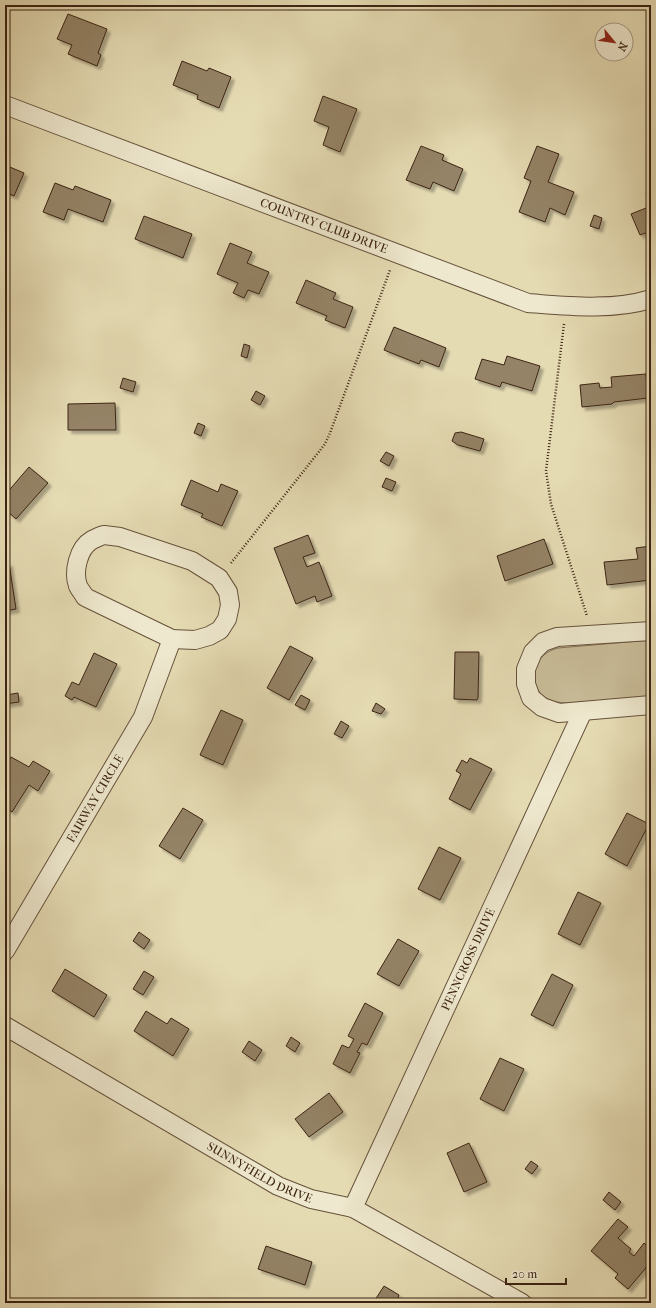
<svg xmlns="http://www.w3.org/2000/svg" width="656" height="1308" viewBox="0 0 656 1308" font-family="'IM FELL French Canon',serif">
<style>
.green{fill:#c8bc98;stroke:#827056}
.building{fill:#948366;stroke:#3c2413;filter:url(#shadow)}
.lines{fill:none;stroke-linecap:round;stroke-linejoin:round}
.street-casing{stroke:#66523b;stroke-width:20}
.path{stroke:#3c2413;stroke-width:2.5;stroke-dasharray:1 2;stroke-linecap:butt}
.street{stroke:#eee8ce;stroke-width:18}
.labels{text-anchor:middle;stroke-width:3.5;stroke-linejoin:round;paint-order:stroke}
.street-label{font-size:12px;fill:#3c2413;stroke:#eee8ce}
</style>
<defs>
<filter id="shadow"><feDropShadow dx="3.5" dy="3.5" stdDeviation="1" flood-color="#0004"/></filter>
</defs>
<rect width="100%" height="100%" fill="#e5dbb3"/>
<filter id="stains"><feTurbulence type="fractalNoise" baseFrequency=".005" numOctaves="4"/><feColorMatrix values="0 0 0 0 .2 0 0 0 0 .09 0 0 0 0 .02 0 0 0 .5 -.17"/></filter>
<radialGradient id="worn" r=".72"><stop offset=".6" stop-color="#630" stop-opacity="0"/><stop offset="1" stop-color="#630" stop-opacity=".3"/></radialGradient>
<path class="green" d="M 651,640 L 651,696 L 570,703 C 561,703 553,702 546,698 C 532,690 531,668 542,657 C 546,652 552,650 558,648 Z"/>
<g class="building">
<polygon points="68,14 107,29 98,53 101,55 97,66 68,54 72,45 57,39"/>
<polygon points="182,61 207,71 209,68 231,77 219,108 197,99 198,95 173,85"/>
<polygon points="323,96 357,109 340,152 323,145 329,127 314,121"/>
<polygon points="421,146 444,155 442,160 463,169 454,191 433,182 430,189 406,180"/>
<polygon points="537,146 559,154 548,182 574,192 565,215 550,208 545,222 519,212 531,181 524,178"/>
<polygon points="5,165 24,173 14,196 5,192"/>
<polygon points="55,183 73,190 75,186 111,200 103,222 68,209 64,220 43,212"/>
<polygon points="651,191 651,205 646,193"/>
<polygon points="651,206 651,231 640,235 631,214"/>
<polygon points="594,215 602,218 599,229 590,226"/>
<polygon points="144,216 192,234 183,258 135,239"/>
<polygon points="230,243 252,252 247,263 269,272 259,294 248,290 244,298 233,293 238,283 217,274"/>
<polygon points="306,280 336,293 333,299 353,307 345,328 325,320 327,316 296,303"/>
<polygon points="394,327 446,348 439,367 421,360 419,364 384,350"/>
<polygon points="244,344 250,346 247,358 241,356"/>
<polygon points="507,356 540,366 532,391 502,382 500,387 475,379 482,359 504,365"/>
<polygon points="646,374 648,398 614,402 612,404 582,407 580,385 599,383 600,388 612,387 611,377"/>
<polygon points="123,378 136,382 133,392 120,388"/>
<polygon points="256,391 265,396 260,405 251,400"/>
<polygon points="115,403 116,430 68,430 68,404"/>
<polygon points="198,423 205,426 201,436 194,433"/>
<polygon points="461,432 484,439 480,451 458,445 452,441 455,433"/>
<polygon points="386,452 394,456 389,466 380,461"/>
<polygon points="29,467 48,483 16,519 5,509 5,495"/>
<polygon points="386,478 396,482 392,491 382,487"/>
<polygon points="191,480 218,492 221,484 238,491 222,526 201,517 203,514 181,505"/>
<polygon points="308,535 315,553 303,557 307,567 319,562 332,596 317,602 315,596 296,604 274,548"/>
<polygon points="544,539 553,564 505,581 497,556"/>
<polygon points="651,546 651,580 607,585 604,562 638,559 636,548"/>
<polygon points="5,563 9,563 16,609 5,611"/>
<polygon points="290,646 313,658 289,700 267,688"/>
<polygon points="455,652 479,652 478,698 477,700 454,699"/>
<polygon points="94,653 117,664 96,707 74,697 72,700 65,696 72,682 79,685"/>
<polygon points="18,693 19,702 5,704 6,695"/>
<polygon points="301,695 310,700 305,710 295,705"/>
<polygon points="376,703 385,709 381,714 372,711"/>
<polygon points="221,710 243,720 223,765 200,755"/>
<polygon points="341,721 349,726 342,738 334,734"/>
<polygon points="11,757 29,767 33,761 50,771 38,791 29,785 12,812 5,807 5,766"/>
<polygon points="470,758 492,769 470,810 449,799 461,774 456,771 462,760 467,763"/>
<polygon points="183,808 203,820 180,859 159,846"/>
<polygon points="627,813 649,824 627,866 605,854"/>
<polygon points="439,847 461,858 440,900 418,889"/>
<polygon points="578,892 601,903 580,945 558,934"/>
<polygon points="139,932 150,940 144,949 133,941"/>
<polygon points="398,939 419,951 399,986 377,974"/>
<polygon points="65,969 107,995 94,1017 52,991"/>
<polygon points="144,971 154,977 143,995 133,989"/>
<polygon points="552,974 573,985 553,1026 531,1015"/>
<polygon points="365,1003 383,1013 367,1045 362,1043 357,1052 360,1053 350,1073 333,1064 342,1045 349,1048 354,1039 348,1036"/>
<polygon points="146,1011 167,1024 171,1018 189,1029 173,1056 134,1031"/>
<polygon points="291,1037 300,1043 295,1052 286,1046"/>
<polygon points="249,1041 262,1050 255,1061 242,1052"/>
<polygon points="500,1058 524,1069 504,1111 480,1099"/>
<polygon points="329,1093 343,1112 309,1137 295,1119"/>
<polygon points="469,1143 487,1182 464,1192 447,1153"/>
<polygon points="531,1161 538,1166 532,1174 525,1169"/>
<polygon points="609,1192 621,1202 615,1210 603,1200"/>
<polygon points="618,1219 628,1227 618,1238 631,1249 629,1252 634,1256 644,1243 651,1249 651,1262 628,1289 615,1278 618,1274 591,1251"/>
<polygon points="266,1246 312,1262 305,1285 258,1269"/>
<polygon points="384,1286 399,1295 396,1303 373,1303"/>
</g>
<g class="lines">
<g class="street-casing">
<g id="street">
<path id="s1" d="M 5,105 L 528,303 C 568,306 612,311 651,299"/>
<path d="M 104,535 L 120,537 L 192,561 L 219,578 L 228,592 L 230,605 L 227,619 L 220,630 L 209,636 L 195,640 L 172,639 L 85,597 C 83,593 80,590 78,586 C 73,572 78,548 92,540 C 96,538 100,536 104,535 Z"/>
<polyline points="651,631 557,637 543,642 533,652 526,669 526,684 531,698 542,707 559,713 651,705"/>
<path id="s2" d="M 5,951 L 143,717 L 172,639"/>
<path id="s3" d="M 5,1026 L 278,1186 L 311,1199 L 353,1208 L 522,1303"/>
<path id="s4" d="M 353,1208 L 583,711"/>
</g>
</g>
<g class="path">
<polyline points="564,324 546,471 551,504 587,616"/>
<polyline points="231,563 325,444 330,433 390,270"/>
</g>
<use href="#street" class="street"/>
</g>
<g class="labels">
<g class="street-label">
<text dy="4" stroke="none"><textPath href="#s1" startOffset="341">COUNTRY CLUB DRIVE</textPath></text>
<text dy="4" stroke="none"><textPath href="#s2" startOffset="177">FAIRWAY CIRCLE</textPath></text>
<text dy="4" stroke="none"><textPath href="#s4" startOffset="274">PENNCROSS DRIVE</textPath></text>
<text dy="4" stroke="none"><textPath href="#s3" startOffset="294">SUNNYFIELD DRIVE</textPath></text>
</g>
</g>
<rect width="656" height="1308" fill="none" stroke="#e5dbb3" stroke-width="20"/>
<rect x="6" y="6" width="644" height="1296" fill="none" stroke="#3c2413" stroke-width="2"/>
<rect x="10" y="10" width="636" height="1288" fill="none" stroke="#3c2413"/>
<g transform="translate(614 42) rotate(119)"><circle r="19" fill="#eee8ce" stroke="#a79a83"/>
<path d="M0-3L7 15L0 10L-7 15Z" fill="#8f2418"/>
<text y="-6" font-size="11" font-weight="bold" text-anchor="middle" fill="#3c2413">N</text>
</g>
<path d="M506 1278v6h60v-6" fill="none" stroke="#3c2413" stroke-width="2"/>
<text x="512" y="1278" font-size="12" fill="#3c2413" stroke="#eee8ce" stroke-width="3" paint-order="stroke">20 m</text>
<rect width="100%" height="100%" filter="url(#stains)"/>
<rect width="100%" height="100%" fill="url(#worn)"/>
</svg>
